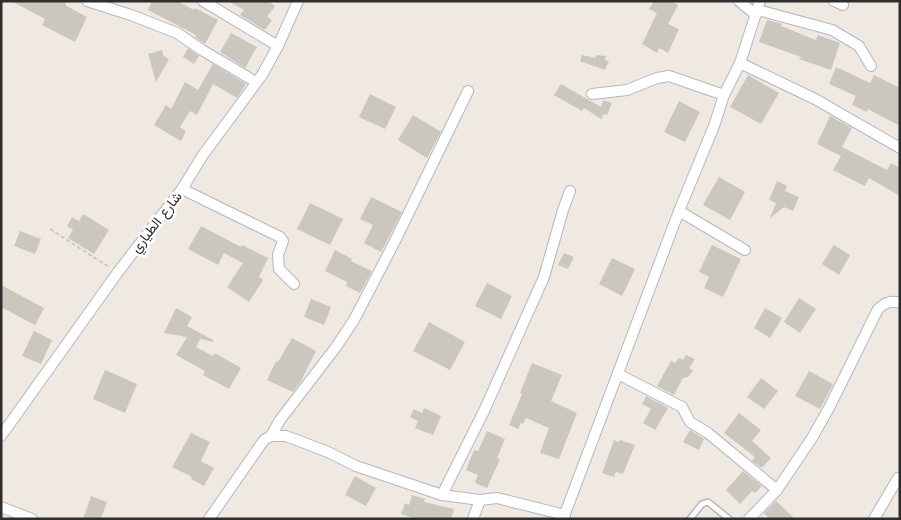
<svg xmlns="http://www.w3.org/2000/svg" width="901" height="520" viewBox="0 0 901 520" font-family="'Work Sans',Vazirmatn,sans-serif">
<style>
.building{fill:#cbc7bf}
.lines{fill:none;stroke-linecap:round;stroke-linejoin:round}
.lane-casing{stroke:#b4b7c1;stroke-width:8}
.street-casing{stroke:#b4b7c1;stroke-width:12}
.path{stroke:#c9c9c9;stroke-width:2;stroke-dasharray:4 2.5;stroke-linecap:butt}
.lane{stroke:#fff;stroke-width:5}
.street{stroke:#fff;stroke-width:10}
.labels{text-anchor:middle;stroke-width:5;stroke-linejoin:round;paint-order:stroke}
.street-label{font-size:14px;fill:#2e2e2e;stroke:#fff}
</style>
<rect width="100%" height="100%" fill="#efe9e1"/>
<g class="building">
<polygon points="11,1 67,1 65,5 87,17 75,42 42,25 45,19"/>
<polygon points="152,1 177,1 194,10 195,8 218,20 205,44 195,37 196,35 148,10"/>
<polygon points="228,1 268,1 275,6 267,17 272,20 265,30 240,15 244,10"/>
<polygon points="654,1 671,1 678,5 668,24 679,29 668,53 659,48 657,53 642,44 657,13 649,9"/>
<polygon points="767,20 782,24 781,26 816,40 818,35 840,43 831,70 799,59 801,57 759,42"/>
<polygon points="231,33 257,47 245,68 220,52"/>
<polygon points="188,48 199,56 194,64 183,57"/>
<polygon points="162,50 163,55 169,59 156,82 148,54"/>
<polygon points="582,55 595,58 596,55 606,56 605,60 609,61 605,70 580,61"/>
<polygon points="213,64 246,84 237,98 213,84 197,115 190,111 180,127 186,131 181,141 154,125 166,105 171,109 185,82 198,90"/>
<polygon points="836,67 870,83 874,75 900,88 900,126 868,109 867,112 852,105 856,96 829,84"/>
<polygon points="748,75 779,93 761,124 730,107"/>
<polygon points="561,84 601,107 603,100 612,103 607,115 604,114 601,119 584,108 582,111 554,95"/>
<polygon points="370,94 396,107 385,129 359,117"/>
<polygon points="679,101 700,112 685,142 664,132"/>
<polygon points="413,115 441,132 427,158 398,140"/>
<polygon points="830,116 852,128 842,147 887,170 891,163 900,168 900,196 869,178 865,186 833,170 841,156 817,144"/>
<polygon points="719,177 745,192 730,220 703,205"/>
<polygon points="777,181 787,186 785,191 799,197 793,211 784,207 770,218 776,203 769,200"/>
<polygon points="371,197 402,212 381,252 364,243 373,225 360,219"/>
<polygon points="310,203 343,219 330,245 297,229"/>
<polygon points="83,214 109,230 94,254 68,238 73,230 67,226 72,217 79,221"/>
<polygon points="201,226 241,247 242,245 268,258 259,277 263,280 249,302 227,287 243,263 224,253 218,265 188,249"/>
<polygon points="20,231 41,239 35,254 14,246"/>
<polygon points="712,245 741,259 723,297 704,288 709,277 699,272"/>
<polygon points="834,245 850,255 839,275 822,264"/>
<polygon points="335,250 352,259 351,261 372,271 360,293 346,286 347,282 325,271"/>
<polygon points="564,253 574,257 568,269 558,265"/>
<polygon points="612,258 635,269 622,296 599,284"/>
<polygon points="487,283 512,296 501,319 475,306"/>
<polygon points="1,285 44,308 35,325 1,307"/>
<polygon points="799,298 816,309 800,333 784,322"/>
<polygon points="311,299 331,307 324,325 304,317"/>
<polygon points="176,308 192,317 187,326 213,340 213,342 200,339 196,347 213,356 215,353 241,368 229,389 203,375 205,371 176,355 187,337 164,333"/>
<polygon points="765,308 782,318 770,338 754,328"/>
<polygon points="429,322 465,342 450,370 413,351"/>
<polygon points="34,331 52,340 41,364 22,356"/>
<polygon points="292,338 316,351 301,381 293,392 267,380 276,361 278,362"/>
<polygon points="686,355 695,359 689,368 693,371 688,377 683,378 674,395 657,386 671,361 675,363 679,358 683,360"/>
<polygon points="532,363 562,375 551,401 577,413 559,459 540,453 549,428 526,418 523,424 521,423 518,429 509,425 522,394 520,393"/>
<polygon points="105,370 137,384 125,413 93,399"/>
<polygon points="809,371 833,384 820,409 795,396"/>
<polygon points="761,378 778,391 764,409 747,397"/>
<polygon points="646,396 668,408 655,430 643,423 651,409 642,404"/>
<polygon points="424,408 441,416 433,435 415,428 418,421 410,417 414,409 422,413"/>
<polygon points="739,413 761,430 752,441 771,458 762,468 752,461 755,457 724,433"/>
<polygon points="690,430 704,439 699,450 683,442"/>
<polygon points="487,431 505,439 497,458 500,459 487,488 475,483 478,475 466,470 474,450 478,451"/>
<polygon points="191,433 210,442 201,461 214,468 204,486 191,479 192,477 172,467"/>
<polygon points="614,440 619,442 620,440 635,445 623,474 616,472 614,477 602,473"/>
<polygon points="743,471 762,486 755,493 752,491 740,504 726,490"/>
<polygon points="355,476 376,488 366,506 345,495"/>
<polygon points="412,495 425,499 424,502 454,509 451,519 416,519 401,514 405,503 409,505"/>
<polygon points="91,496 107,502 101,519 83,519"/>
<polygon points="776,501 795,519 769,519 764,513"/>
</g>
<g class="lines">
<g class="lane-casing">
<polyline id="lane" points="690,519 702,504 708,502 729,519"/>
</g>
<g class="street-casing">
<g id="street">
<polyline points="87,1 131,15 177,33 202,50 256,82"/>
<polyline points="203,1 278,46"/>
<polyline points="739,1 756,15"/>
<polyline points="834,1 843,5"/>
<polyline points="758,10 832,30 859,46 871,66"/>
<polyline points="740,63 815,99 900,148"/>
<polyline points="592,94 627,90 657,78 669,76 724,95"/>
<polyline points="182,189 280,237 283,241 278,255 279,269 294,284"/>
<polyline points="679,211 745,250"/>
<polyline points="618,374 682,407 690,422 708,433 777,490"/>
<polyline points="1,436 118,272 182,189 203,155 262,75 278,46 298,1"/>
<polyline points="271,436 280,420 336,347 354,320 395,241 468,91"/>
<polyline points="442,495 484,411 544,277 563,210 570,191"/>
<polyline points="1,507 32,519"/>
<polyline points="209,519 264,440 271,436 286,436 328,452 356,466 442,495 480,500 497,498 565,515"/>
<polyline points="473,519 480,500"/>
<polyline points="563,519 679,211 714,126 724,95 740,63 760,1"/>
<path d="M 749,519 L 777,490 L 812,438 L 829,408 L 878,309 C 885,303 890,300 900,303"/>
<polyline points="874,519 898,478"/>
</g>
</g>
<polyline class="path" points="50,229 109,267"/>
<use href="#lane" class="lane"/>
<use href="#street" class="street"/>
</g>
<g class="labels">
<g class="street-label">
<text transform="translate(156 222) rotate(-52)" y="5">شارع الطياري</text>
</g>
</g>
<rect width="901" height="520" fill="none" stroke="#2e2e2e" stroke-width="5"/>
</svg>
